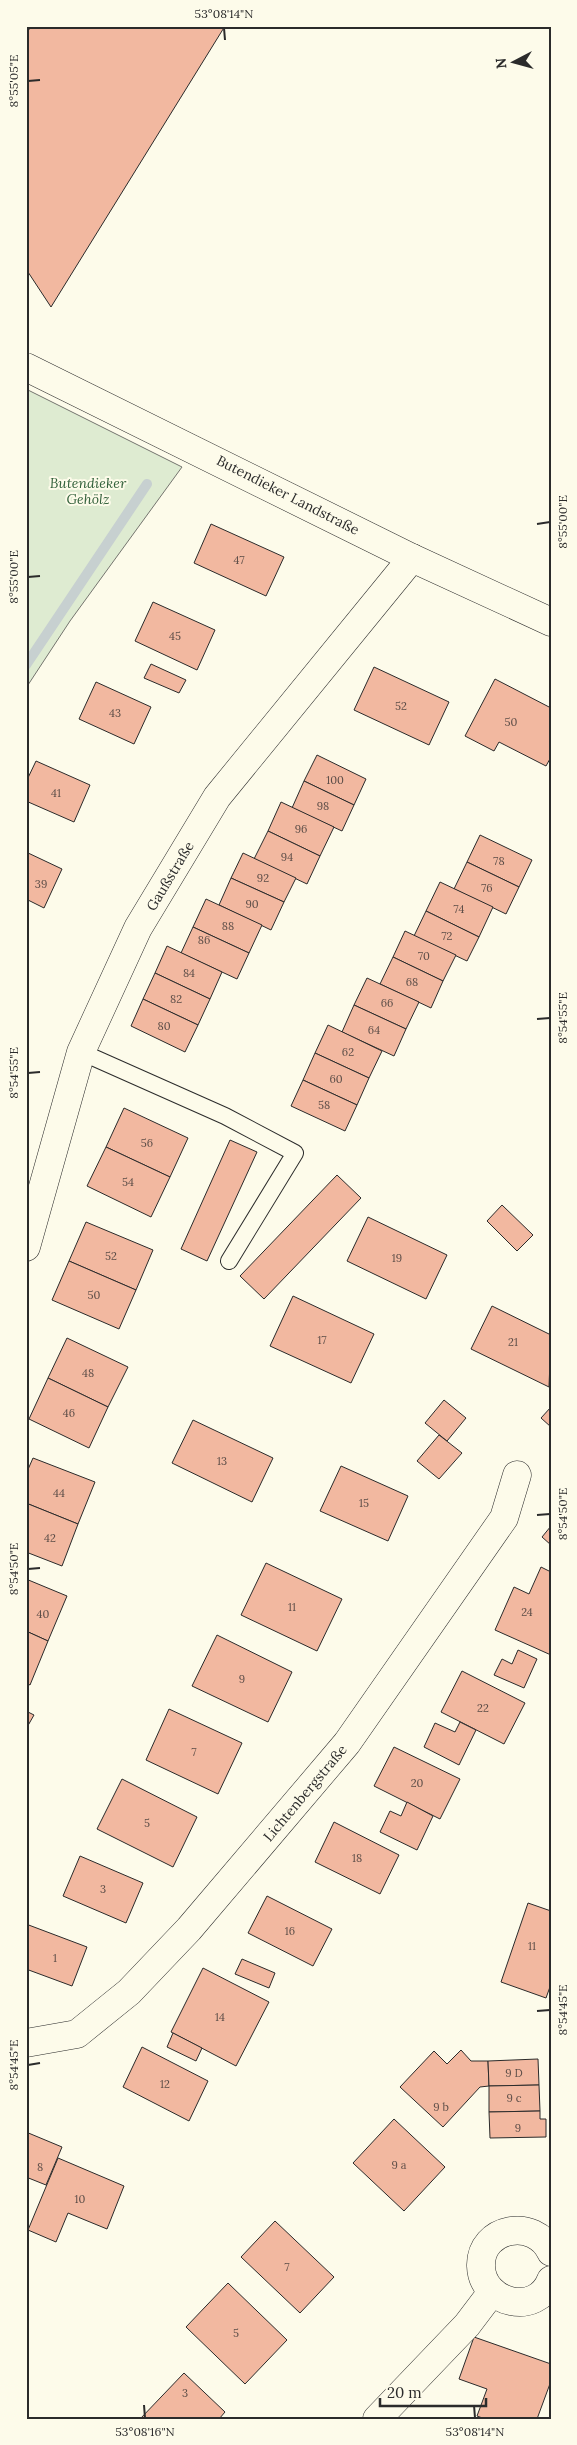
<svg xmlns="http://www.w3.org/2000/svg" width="577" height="2445" viewBox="0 0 577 2445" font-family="Lora,serif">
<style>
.green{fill:#deebd1;stroke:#74746e}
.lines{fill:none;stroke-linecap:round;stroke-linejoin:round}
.stream{stroke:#c7d0d0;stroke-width:10}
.building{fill:#f2b8a0;stroke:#2b2b2b}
.lane-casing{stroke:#2b2b2b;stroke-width:18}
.street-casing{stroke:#2b2b2b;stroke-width:29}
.lane{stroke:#fdfbea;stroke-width:16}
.street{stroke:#fdfbea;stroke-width:28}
.ticks{fill:none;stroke:#2b2b2b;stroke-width:2}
.labels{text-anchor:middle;stroke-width:4;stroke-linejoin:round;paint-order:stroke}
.number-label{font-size:11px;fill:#5d4e48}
.park-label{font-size:14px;font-style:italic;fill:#34623c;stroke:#fdfbea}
.street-label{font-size:14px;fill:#2b2b2b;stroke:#fdfbea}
.neatline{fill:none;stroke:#2b2b2b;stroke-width:2}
.ticks-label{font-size:12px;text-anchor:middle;fill:#2b2b2b}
</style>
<rect width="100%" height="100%" fill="#fdfbea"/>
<polygon class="green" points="26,389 182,467 70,621 26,688"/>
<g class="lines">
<polyline class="stream" points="26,665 147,484"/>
</g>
<g class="building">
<polygon points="32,26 225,26 51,307 26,269 26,33"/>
<polygon points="211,524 284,557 266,596 194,563"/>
<polygon points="153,602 215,630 197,670 135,641"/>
<polygon points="151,664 186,680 179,693 144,678"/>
<polygon points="374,667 449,702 429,745 354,710"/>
<polygon points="495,679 551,708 551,757 546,766 499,742 494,751 465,736"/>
<polygon points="96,682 151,707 134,744 79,719"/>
<polygon points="317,755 366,779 354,805 304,781"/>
<polygon points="36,761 90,785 74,822 26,801 26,782"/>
<polygon points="304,781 354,805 342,831 292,808"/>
<polygon points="281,802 334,827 320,856 268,831"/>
<polygon points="268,831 320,856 307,884 254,859"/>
<polygon points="480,835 532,860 519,887 467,862"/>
<polygon points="26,852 62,869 44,908 26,899"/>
<polygon points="243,853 296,878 284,902 231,878"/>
<polygon points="467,862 519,887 506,914 454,889"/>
<polygon points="231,878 284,902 271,930 219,905"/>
<polygon points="440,882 493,907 479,937 426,911"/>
<polygon points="206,899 262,925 249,953 193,927"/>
<polygon points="426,911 479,937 467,961 414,936"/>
<polygon points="193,927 249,953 237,979 181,953"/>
<polygon points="405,931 456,955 443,981 393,957"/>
<polygon points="167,946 222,972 210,999 155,973"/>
<polygon points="393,957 443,981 431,1008 380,984"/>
<polygon points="155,973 210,999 198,1025 143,999"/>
<polygon points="367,978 419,1002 406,1029 354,1005"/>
<polygon points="143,999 198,1025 185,1052 131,1026"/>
<polygon points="354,1005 406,1029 394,1056 342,1032"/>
<polygon points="328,1025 382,1051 369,1078 315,1053"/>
<polygon points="315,1053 369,1078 357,1105 303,1080"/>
<polygon points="303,1080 357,1105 345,1131 291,1106"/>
<polygon points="124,1108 188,1138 170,1177 106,1147"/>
<polygon points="230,1140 257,1152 207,1261 181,1249"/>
<polygon points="106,1147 170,1177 151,1217 87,1186"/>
<polygon points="337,1175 361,1198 264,1299 240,1276"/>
<polygon points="502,1205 533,1235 517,1251 487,1221"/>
<polygon points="368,1217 447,1255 426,1299 347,1261"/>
<polygon points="86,1222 153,1250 136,1290 69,1261"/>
<polygon points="69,1261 136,1290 119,1329 52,1300"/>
<polygon points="293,1296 374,1334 351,1383 270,1346"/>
<polygon points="492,1306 551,1335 549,1387 471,1349"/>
<polygon points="67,1338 128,1367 108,1407 48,1378"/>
<polygon points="48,1378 108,1407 89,1448 29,1419"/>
<polygon points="444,1400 466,1418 447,1441 425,1423"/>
<polygon points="551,1407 551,1427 541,1418"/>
<polygon points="193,1420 273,1458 252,1502 172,1463"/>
<polygon points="439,1435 462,1453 439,1479 417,1461"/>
<polygon points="33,1458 95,1482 78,1524 26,1503 26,1474"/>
<polygon points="341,1466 408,1496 388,1541 320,1511"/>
<polygon points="26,1503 78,1524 62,1566 26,1552"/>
<polygon points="551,1526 551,1545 542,1537"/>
<polygon points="266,1563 342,1599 317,1651 241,1615"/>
<polygon points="541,1567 551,1572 551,1655 495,1630 514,1587 529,1594"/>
<polygon points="26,1579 67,1596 48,1641 26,1631"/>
<polygon points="26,1631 48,1641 30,1685 26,1683"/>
<polygon points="217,1635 292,1672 268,1722 192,1686"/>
<polygon points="518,1650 537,1659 524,1688 494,1675 502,1659 512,1664"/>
<polygon points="462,1671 525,1703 504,1744 441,1712"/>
<polygon points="169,1709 242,1743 218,1794 146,1760"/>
<polygon points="26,1711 34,1715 26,1729"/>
<polygon points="460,1722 476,1730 459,1765 424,1747 435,1723 455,1732"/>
<polygon points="394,1747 460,1779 440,1819 374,1786"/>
<polygon points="122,1779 197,1817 173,1867 97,1829"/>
<polygon points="407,1802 433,1816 417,1850 380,1832 390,1811 401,1816"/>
<polygon points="334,1822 399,1855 380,1894 315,1862"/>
<polygon points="80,1856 143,1883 126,1923 63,1896"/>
<polygon points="267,1896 332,1929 313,1966 248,1933"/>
<polygon points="528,1903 551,1911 551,1984 546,1998 501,1982"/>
<polygon points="26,1924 87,1947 72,1986 26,1969"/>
<polygon points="242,1959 275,1973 269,1988 235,1974"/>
<polygon points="203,1968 269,2002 236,2066 171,2032"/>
<polygon points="173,2033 202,2048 196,2061 167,2047"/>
<polygon points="142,2047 208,2081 189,2121 123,2087"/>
<polygon points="461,2050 471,2061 488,2061 489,2086 480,2087 443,2127 400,2087 434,2051 447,2064"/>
<polygon points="538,2059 539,2085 489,2086 488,2061"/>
<polygon points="539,2085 540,2111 489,2112 489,2086"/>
<polygon points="540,2111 540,2119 546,2119 546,2137 490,2138 489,2112"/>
<polygon points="394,2119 445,2167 404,2211 353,2163"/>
<polygon points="26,2132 62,2147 46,2185 26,2177"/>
<polygon points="58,2158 124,2186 107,2229 68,2213 56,2242 28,2230"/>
<polygon points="275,2221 334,2277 300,2313 241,2257"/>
<polygon points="228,2283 287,2340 245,2384 186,2327"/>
<polygon points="474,2337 551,2364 551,2381 537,2419 485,2419 477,2416 487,2389 459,2379"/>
<polygon points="184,2373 225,2412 219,2419 140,2419"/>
</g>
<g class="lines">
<g class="lane-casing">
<polyline id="lane" points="81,1052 225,1116 295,1153 229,1261"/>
</g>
<g class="street-casing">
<g id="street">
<polyline points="26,367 412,558 551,622"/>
<polyline points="26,1247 81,1052 138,928 217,797 412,558"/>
<polyline points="26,2043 77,2034 129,1992 189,1929 347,1743 504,1518 517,1475"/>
<path d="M 551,2252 C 535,2217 480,2227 481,2266 C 482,2304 537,2317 551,2280"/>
<polyline points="377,2419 467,2325 492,2292"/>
</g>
</g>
<use href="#lane" class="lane"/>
<use href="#street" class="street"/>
</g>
<path class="ticks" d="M 224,28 L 225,40M 28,81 L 40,80M 537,524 L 550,522M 28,577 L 40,576M 537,1019 L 550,1018M 28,1073 L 40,1072M 537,1515 L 550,1514M 28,1569 L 40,1568M 537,2011 L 550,2010M 28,2065 L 40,2063M 144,2405 L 145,2418M 474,2405 L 475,2418"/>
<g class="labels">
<g class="number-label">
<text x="239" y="564">47</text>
<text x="175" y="640">45</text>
<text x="401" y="710">52</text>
<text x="115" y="717">43</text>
<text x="511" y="726">50</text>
<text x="335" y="784">100</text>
<text x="56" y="797">41</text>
<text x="323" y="810">98</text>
<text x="301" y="833">96</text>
<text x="287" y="861">94</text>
<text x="499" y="865">78</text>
<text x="263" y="882">92</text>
<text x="41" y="888">39</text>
<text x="487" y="892">76</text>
<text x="252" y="908">90</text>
<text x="459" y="913">74</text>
<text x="228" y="930">88</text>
<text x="447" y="940">72</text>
<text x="204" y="944">86</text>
<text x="424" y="960">70</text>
<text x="189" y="977">84</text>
<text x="412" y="986">68</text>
<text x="176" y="1003">82</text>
<text x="387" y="1007">66</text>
<text x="164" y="1030">80</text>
<text x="374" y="1034">64</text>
<text x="348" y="1056">62</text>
<text x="336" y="1083">60</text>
<text x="324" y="1109">58</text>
<text x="147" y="1147">56</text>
<text x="128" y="1186">54</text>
<text x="111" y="1260">52</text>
<text x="397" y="1262">19</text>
<text x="94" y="1299">50</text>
<text x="322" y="1344">17</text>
<text x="513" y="1346">21</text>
<text x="88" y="1377">48</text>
<text x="69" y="1417">46</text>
<text x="222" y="1465">13</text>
<text x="59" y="1497">44</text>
<text x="364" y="1507">15</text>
<text x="50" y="1542">42</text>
<text x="292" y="1611">11</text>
<text x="527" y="1616">24</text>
<text x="43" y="1618">40</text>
<text x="242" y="1683">9</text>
<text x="483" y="1712">22</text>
<text x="194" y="1756">7</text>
<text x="417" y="1787">20</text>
<text x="147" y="1827">5</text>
<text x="357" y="1862">18</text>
<text x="103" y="1893">3</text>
<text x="290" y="1935">16</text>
<text x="532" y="1950">11</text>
<text x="55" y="1962">1</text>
<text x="220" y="2021">14</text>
<text x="514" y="2077">9 D</text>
<text x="165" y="2088">12</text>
<text x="514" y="2102">9 c</text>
<text x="441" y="2111">9 b</text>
<text x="518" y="2132">9</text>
<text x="399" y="2169">9 a</text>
<text x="40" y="2171">8</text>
<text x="80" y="2203">10</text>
<text x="287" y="2271">7</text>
<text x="236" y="2337">5</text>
<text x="185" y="2397">3</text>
</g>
<g class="park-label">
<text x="88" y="488">Butendieker<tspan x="88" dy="16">Gehölz</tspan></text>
</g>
<g class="street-label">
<text transform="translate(288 495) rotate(27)" y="5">Butendieker Landstraße</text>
<text transform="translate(170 876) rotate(-59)" y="5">Gaußstraße</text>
<text transform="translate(305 1793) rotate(-50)" y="5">Lichtenbergstraße</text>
</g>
</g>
<rect width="577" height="2445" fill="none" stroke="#fdfbea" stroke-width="55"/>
<g transform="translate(514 62) rotate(264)" stroke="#fdfbea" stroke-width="4" paint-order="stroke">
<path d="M0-4L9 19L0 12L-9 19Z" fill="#2b2b2b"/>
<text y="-8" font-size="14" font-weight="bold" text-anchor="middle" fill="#2b2b2b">N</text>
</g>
<path d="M380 2398v8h106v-8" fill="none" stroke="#2b2b2b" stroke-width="2.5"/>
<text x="387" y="2398" font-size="15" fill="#2b2b2b" stroke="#fdfbea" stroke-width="4" paint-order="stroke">20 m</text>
<rect x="28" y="28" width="522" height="2390" class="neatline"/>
<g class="ticks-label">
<text x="224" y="18">53°08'14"N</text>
<text transform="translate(14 81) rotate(-90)" y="4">8°55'05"E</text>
<text transform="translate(563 522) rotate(-90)" y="4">8°55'00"E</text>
<text transform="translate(14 577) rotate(-90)" y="4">8°55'00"E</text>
<text transform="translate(563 1018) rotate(-90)" y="4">8°54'55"E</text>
<text transform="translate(14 1073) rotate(-90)" y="4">8°54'55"E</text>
<text transform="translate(563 1514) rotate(-90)" y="4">8°54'50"E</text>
<text transform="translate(14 1569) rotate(-90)" y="4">8°54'50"E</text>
<text transform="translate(563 2010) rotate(-90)" y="4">8°54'45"E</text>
<text transform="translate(14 2065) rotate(-90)" y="4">8°54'45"E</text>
<text x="145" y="2436">53°08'16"N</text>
<text x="475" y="2436">53°08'14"N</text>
</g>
</svg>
